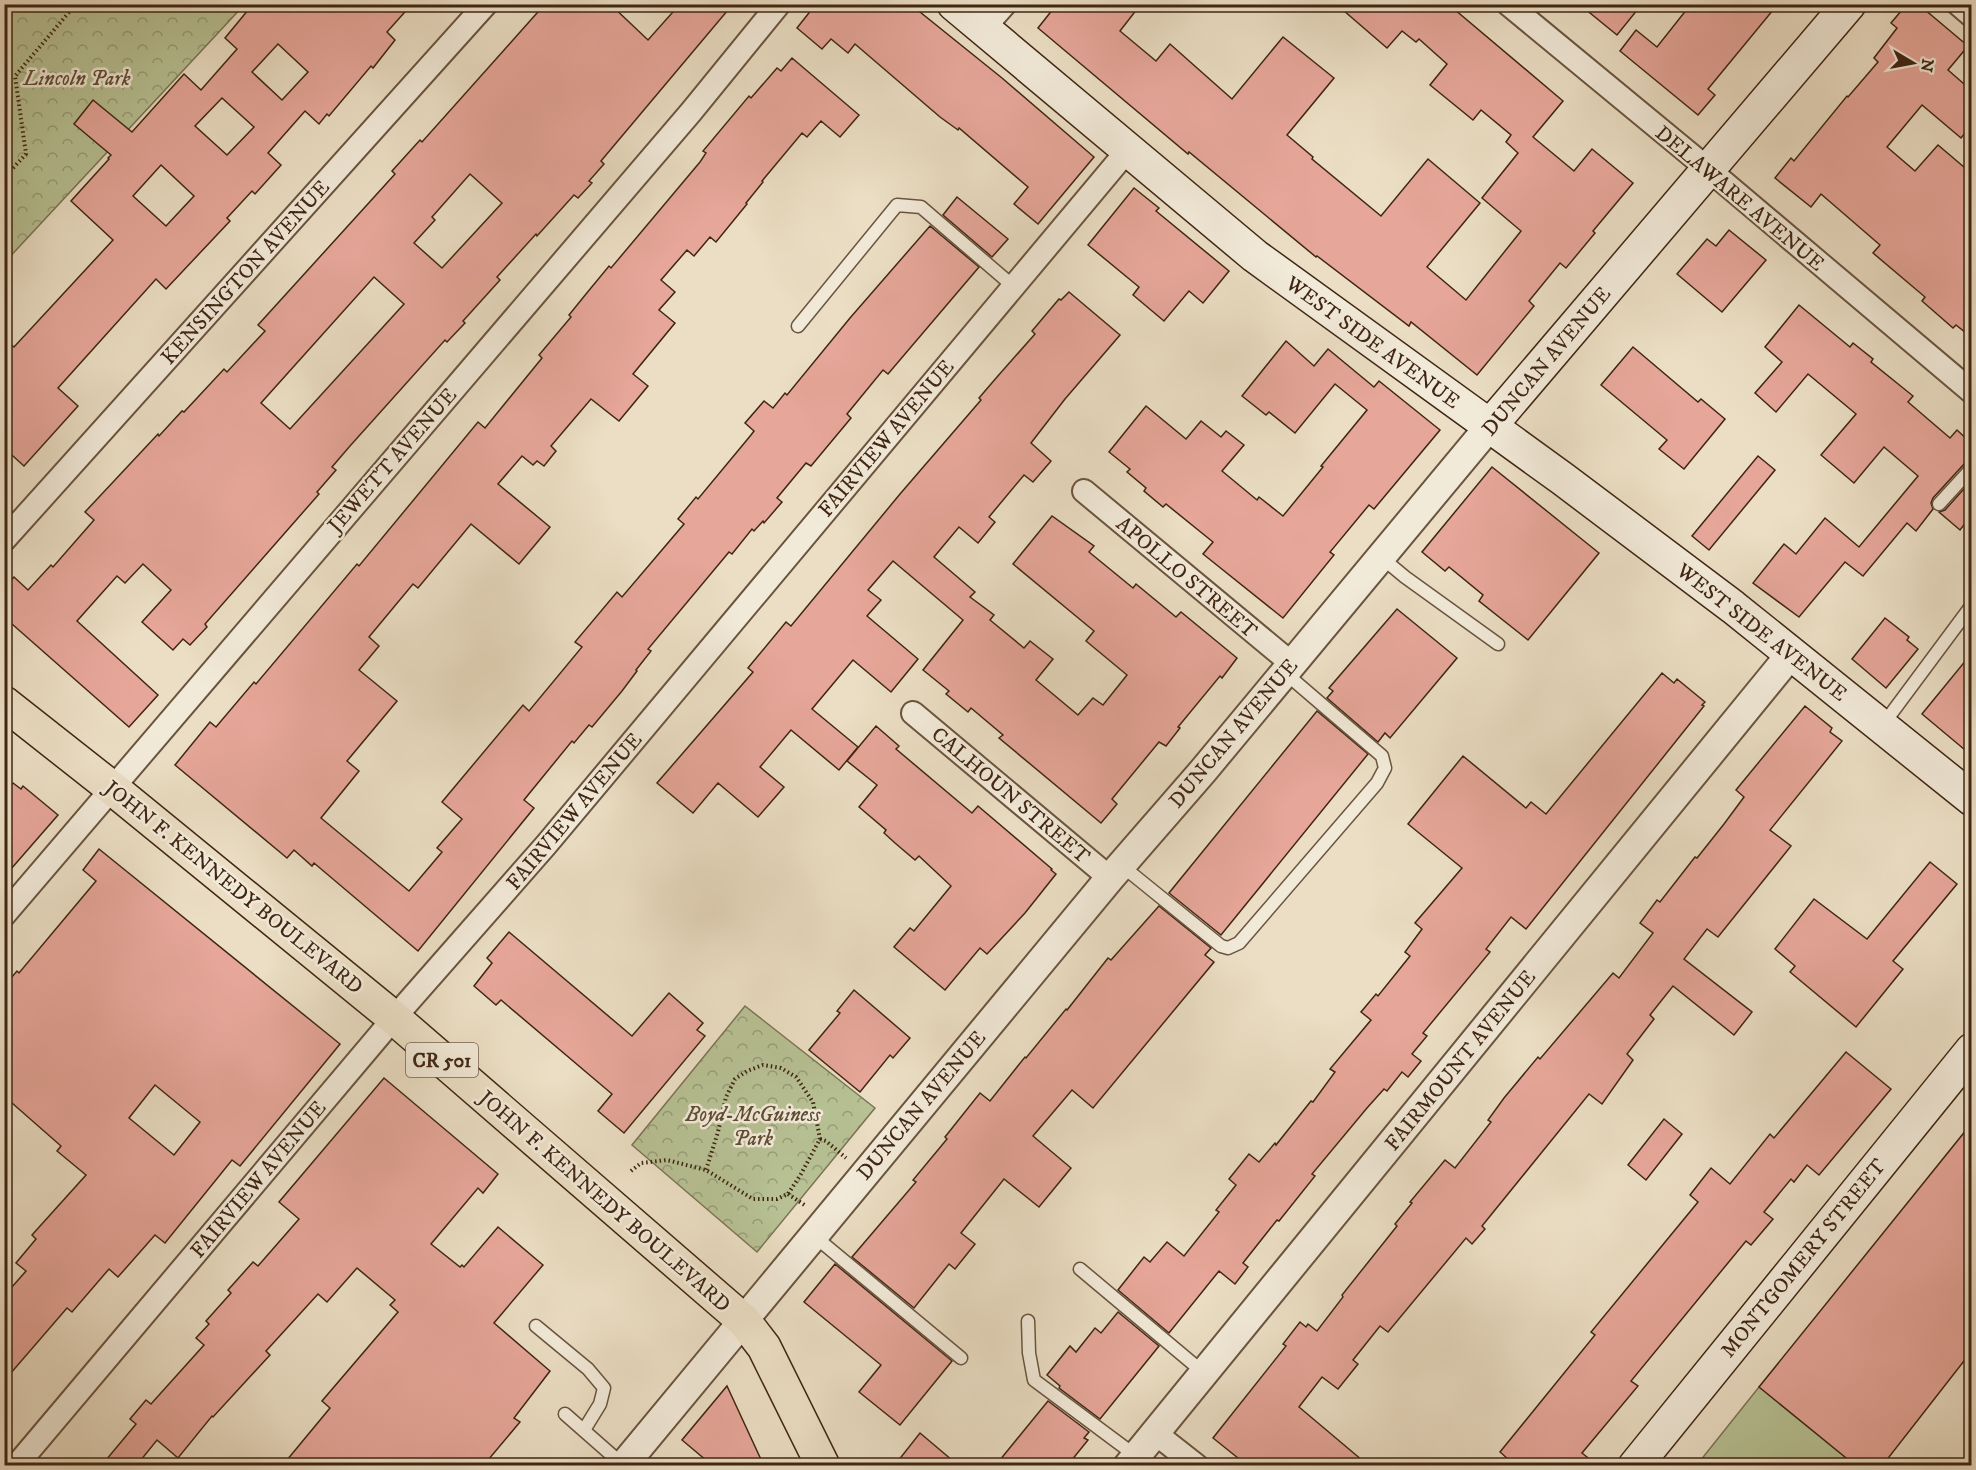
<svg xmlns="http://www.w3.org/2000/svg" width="1976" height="1470" viewBox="0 0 1976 1470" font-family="'IM FELL DW Pica',serif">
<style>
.park{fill:url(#park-crowns);stroke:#7b7454;stroke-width:1.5}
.pitch{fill:#b7c194;stroke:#7b7454;stroke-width:1.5}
.building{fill:#e6a699;stroke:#3f2613;stroke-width:1.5;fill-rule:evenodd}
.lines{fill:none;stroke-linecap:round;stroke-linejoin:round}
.service-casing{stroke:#6a543f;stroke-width:15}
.minor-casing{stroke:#6a543f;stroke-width:26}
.tertiary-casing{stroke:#6a543f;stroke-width:32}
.secondary-casing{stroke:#3f2613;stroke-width:36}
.primary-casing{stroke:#3f2613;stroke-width:36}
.path{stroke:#3f2613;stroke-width:4;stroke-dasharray:1.5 3;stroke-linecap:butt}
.service{stroke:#f2ead9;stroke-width:12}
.minor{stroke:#f2ead9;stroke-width:22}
.tertiary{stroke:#f2ead9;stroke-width:28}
.secondary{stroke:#f2ead9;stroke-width:33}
.primary{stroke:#ebdec4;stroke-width:33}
.labels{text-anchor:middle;stroke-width:5;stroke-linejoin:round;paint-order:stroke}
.shield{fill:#f2ead9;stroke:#75614e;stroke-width:1.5}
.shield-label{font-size:20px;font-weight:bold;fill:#3f2613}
.park-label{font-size:21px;font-style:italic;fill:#5d4d33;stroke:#f2ead9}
.street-label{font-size:21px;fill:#3f2613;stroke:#f2ead9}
</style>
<defs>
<pattern id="park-crowns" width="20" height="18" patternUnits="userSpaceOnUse" patternTransform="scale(1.5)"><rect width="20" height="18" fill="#b7c194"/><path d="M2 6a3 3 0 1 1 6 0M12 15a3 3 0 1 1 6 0" fill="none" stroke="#969d78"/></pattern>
</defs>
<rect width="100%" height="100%" fill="#ebdec4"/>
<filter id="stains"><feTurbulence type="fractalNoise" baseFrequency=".00333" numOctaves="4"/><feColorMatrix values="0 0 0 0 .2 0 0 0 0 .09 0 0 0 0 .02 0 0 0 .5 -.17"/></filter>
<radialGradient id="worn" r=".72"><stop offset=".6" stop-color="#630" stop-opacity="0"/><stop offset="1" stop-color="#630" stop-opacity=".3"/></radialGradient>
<g class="park">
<polygon points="5,5 244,5 5,262"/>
<polygon points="745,1006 875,1108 757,1252 632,1145"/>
</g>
<polygon class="pitch" points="1759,1387 1856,1465 1696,1466"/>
<g class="building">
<path d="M 253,4 L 412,4 L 387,32 L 395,40 L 373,68 L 371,66 L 329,116 L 327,114 L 319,124 L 305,111 L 268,153 L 281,165 L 255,194 L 252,191 L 227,218 L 230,221 L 166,289 L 156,279 L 58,388 L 78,406 L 24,466 L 4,448 L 4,339 L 14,347 L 113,240 L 71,201 L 109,159 L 108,158 L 111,155 L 74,124 L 93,100 L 132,132 L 184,74 L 201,90 L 237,49 L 225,38 ZM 278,44 L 308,72 L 282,100 L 252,72 ZM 222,98 L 254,127 L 227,155 L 195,126 ZM 161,165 L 194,196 L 166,226 L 133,196 Z"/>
<path d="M 545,4 L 610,4 L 648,40 L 680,4 L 733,4 L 601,161 L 604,164 L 589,181 L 592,183 L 578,198 L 574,195 L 537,236 L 536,234 L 497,277 L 500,280 L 463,321 L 465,323 L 447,342 L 445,340 L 350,446 L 332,467 L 336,470 L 317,492 L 319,494 L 205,624 L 207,627 L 190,645 L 183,639 L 173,650 L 142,622 L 171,590 L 143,564 L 125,583 L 117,576 L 77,621 L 158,695 L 129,727 L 4,617 L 4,588 L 14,577 L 28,590 L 51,565 L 53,567 L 94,520 L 85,512 L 158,434 L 159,436 L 182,411 L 184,412 L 224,369 L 227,372 L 265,331 L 258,325 L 395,174 L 392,171 L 420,140 L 422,142 ZM 470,174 L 502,203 L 442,268 L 414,243 L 435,220 L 432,217 ZM 374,277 L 404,304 L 290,429 L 261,403 Z"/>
<polygon points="816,4 910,4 1002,78 1094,157 1038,224 1014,204 1028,187 959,128 958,130 940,117 855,44 848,53 831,39 822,49 797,28"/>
<polygon points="1057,4 1141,4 1120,31 1156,61 1170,44 1232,99 1283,37 1334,78 1287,135 1313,157 1312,159 1381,216 1428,159 1480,203 1427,267 1466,300 1521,231 1482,198 1518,153 1506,142 1511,135 1481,110 1473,120 1430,85 1447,64 1419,39 1416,42 1402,31 1387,48 1336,4 1448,4 1563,101 1533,137 1574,171 1592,149 1633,183 1593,231 1595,233 1566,268 1560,263 1529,301 1534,306 1477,375 1411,322 1409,326 1317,256 1316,257 1189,152 1188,154 1038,28"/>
<polygon points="1579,4 1642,4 1617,35"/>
<polygon points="1691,4 1778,4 1708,89 1715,95 1698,115 1620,51 1636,30 1657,47"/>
<polygon points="1907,4 1918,4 1968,46 1948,70 1971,90 1971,126 1961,138 1922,105 1887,147 1915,171 1938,145 1971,173 1971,337 1956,325 1953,328 1922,301 1925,297 1873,253 1880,245 1821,194 1811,207 1775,178 1791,158 1794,161 1847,96 1848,97 1878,62 1874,58 1897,28 1891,23"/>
<polygon points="792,58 859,115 840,137 821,121 807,137 802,133 762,181 763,182 746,203 747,204 716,242 710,237 694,256 687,250 661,280 675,292 659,310 675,323 633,374 648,386 619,421 591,399 551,446 556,451 544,466 537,461 533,465 522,456 498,484 550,527 519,564 471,524 418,588 413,584 369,637 379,646 359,670 397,701 347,761 359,771 321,818 409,891 442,852 437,848 462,819 442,802 523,705 529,711 582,647 575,642 617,592 622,597 684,524 678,519 696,497 698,499 751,435 754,431 745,423 764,401 773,408 785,393 787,395 850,318 930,226 979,267 888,374 883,370 847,414 851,418 811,466 806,463 777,498 782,502 764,523 763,521 754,531 752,529 732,554 729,552 648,649 651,651 636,670 637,671 622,691 592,727 589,725 574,743 572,741 524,800 534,808 418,951 314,863 312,866 294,850 287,858 175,765 210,722 216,727 254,682 256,684 357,564 359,566 478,422 485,428 542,358 539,355 571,317 569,315 586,294 609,266 611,268 700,162 706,153 703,151 749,96 751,98 777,68 781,71"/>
<polygon points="1134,188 1159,208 1156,211 1229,271 1203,303 1189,291 1164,321 1133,295 1139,287 1088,245"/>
<polygon points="957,197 1008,239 992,257 943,215"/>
<polygon points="1729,230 1766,260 1722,312 1677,274 1707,239 1716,246"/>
<polygon points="1069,292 1120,335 1065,399 1031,443 1051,461 1033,482 1024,475 989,517 995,522 978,543 959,527 934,557 975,592 970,597 994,615 990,620 1024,648 1030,641 1053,659 1036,680 1078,715 1093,698 1103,705 1127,675 1086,641 1094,631 1013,564 1052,516 1094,546 1089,552 1133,588 1136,584 1176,617 1181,612 1237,658 1222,678 1220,676 1178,727 1180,728 1166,746 1159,742 1112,799 1117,804 1101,823 999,738 1003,735 971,708 968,712 946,694 949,691 923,670 963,620 893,561 868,590 881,600 867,616 918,659 891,692 853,660 812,709 858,747 839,770 791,730 760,767 784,787 758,817 718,783 693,813 657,783 753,672 748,668 786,622 791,626 900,494 981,400 979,398 997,377 1035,334 1032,331 1059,299 1061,300"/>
<polygon points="1799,305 1850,347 1853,343 1873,359 1871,362 1913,396 1908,402 1950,438 1957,430 1971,443 1971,460 1966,462 1933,498 1931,503 1933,509 1916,531 1907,523 1863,576 1845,562 1799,617 1753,583 1784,544 1796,554 1825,518 1859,547 1918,476 1884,447 1854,483 1821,455 1856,414 1808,374 1776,412 1755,393 1782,362 1765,347"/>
<polygon points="1286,341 1314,366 1328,349 1374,387 1379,381 1440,430 1374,509 1369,505 1330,552 1334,555 1283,618 1203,554 1213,542 1166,504 1163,507 1144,491 1146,488 1127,472 1130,469 1109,452 1146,406 1186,439 1201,421 1221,437 1226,431 1244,445 1222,471 1257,500 1259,497 1283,516 1323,467 1321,466 1367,410 1335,384 1295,433 1269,412 1266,415 1242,396"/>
<polygon points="1633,347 1698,402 1701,399 1725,419 1684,469 1659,449 1667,440 1601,385"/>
<polygon points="1758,456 1775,470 1709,550 1692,536"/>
<polygon points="1492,467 1599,553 1528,640 1479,601 1483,595 1449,567 1445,571 1422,552"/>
<polygon points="1971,481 1971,516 1960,530 1939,512 1945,510"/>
<polygon points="1397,609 1457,658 1390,738 1385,733 1378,742 1327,698 1333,691 1329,688"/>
<polygon points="1885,618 1909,637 1907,640 1918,649 1886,688 1852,659"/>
<polygon points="1971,654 1971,755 1922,714"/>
<polygon points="1662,673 1674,683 1677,679 1705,702 1702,705 1704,706 1526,929 1511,917 1486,949 1490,952 1423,1033 1427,1036 1412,1054 1421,1061 1408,1077 1402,1072 1387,1091 1384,1089 1367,1108 1312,1174 1315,1176 1279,1221 1277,1220 1243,1263 1248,1267 1235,1284 1219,1271 1169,1333 1118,1290 1144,1257 1150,1262 1167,1242 1184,1256 1219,1212 1216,1210 1236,1185 1229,1179 1249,1154 1259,1162 1275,1143 1276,1145 1311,1101 1313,1102 1335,1072 1330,1069 1371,1020 1361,1012 1376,994 1378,996 1410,956 1405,952 1422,929 1415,923 1462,868 1408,824 1463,756 1526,808 1531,802 1546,814"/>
<polygon points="1805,706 1832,728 1830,732 1842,741 1770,830 1791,846 1718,937 1707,929 1684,959 1752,1012 1734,1035 1673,986 1650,1015 1654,1019 1627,1054 1633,1060 1602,1104 1589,1094 1482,1226 1485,1229 1472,1244 1466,1238 1388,1332 1380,1326 1353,1360 1358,1364 1338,1389 1322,1377 1299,1407 1369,1466 1248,1466 1213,1438 1286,1346 1283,1344 1300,1322 1306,1327 1308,1324 1317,1331 1343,1297 1342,1295 1397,1226 1395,1224 1412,1203 1410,1202 1445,1160 1455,1168 1491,1122 1488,1120 1504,1098 1538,1057 1540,1059 1613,973 1619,978 1653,933 1640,923 1657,900 1660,902 1695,857 1697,858 1724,824 1744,797 1736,790"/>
<polygon points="1317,711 1368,754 1221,935 1169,893"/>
<polygon points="876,726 899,746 896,749 972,813 978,806 1052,869 1051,870 1056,874 1025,913 987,954 980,948 945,990 894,947 910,928 914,931 951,886 919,856 915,860 895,843 884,833 886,830 859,807 877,785 847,761"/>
<polygon points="13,783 21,789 23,786 58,815 4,877 4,794"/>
<path d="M 99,849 L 340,1044 L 240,1166 L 232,1160 L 165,1243 L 155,1235 L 118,1277 L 109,1269 L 72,1312 L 67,1308 L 4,1381 L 4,1296 L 26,1271 L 16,1263 L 36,1239 L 32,1235 L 86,1175 L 57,1151 L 61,1146 L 4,1096 L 4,986 L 17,971 L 19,973 L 96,881 L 83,870 ZM 155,1085 L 200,1122 L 174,1155 L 129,1118 Z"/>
<polygon points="1930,862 1957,884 1893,961 1903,969 1856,1027 1790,972 1795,966 1775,949 1814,899 1867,939"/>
<polygon points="1159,906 1211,948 1205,955 1214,962 1093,1108 1072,1090 1033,1136 1071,1168 1039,1207 1004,1179 961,1233 975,1244 955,1269 949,1264 914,1308 852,1257 916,1182 913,1180 947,1139 945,1137 980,1093 990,1101 1025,1057 1026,1058 1066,1009 1067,1010 1108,958 1111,960"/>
<polygon points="509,932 632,1036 669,993 703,1023 697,1030 705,1036 624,1133 598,1111 612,1094 501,1000 496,1005 474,986 492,963 487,958"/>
<polygon points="854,990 910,1038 893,1058 890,1055 860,1092 809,1050 840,1013 837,1011"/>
<polygon points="1846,1052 1891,1089 1819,1175 1807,1165 1794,1182 1791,1179 1764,1212 1773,1219 1751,1245 1746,1241 1631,1381 1638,1386 1582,1453 1598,1466 1516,1466 1500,1452 1595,1335 1591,1332 1698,1202 1690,1195 1711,1168 1730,1184 1770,1134 1774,1138"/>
<polygon points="384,1078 498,1174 483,1193 478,1188 431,1244 460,1267 462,1265 464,1267 498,1227 543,1265 494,1323 550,1371 514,1418 520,1422 483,1466 282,1466 330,1408 322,1401 398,1312 390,1305 395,1300 357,1268 327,1302 318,1294 266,1351 270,1355 213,1417 212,1416 178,1458 157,1440 136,1466 101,1466 136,1424 130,1419 146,1400 151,1404 204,1345 196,1338 209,1324 206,1321 231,1293 228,1290 253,1262 258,1266 299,1219 279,1202"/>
<polygon points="1664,1119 1682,1134 1646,1180 1628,1165"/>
<polygon points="1971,1124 1971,1352 1882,1466 1856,1466 1759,1387"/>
<polygon points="835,1264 952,1361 900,1425 859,1392 881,1365 804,1302"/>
<polygon points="1118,1312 1159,1346 1100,1419 1059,1388 1060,1386 1047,1375 1070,1346 1076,1352 1095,1328 1101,1333"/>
<polygon points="727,1386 764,1466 713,1466 682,1440"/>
<polygon points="1048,1401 1089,1432 1084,1438 1088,1440 1067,1466 995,1466"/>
<polygon points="920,1433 959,1466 894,1466"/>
</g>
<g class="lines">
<g class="service-casing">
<g id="service">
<polyline points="798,326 897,205 921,207 1013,286"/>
<polyline points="1939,504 1972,468"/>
<polyline points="1381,557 1405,577 1498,644"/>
<polyline points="1882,726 1969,609"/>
<polyline points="1121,865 1221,946 1228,948 1239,943 1377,783 1385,768 1382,756 1284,672"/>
<polyline points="813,1235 961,1358"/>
<polyline points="1080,1269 1204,1373"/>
<polyline points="1028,1321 1029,1353 1034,1380 1136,1456"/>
<polyline points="536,1326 588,1369 604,1388 600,1404 584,1430"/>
<polyline points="565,1414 623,1465"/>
</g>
</g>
<g class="minor-casing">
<g id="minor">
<polyline points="1508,4 1708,169 1972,392"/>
<polyline points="1958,4 1972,16"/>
<polyline points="983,29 1005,4"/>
<polyline points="1084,491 1291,663"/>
<polyline points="4,540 486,4"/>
<polyline points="913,713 1110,878"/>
<polyline points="4,915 691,112 779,4"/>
<polyline points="1155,1433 1197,1466"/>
<polyline points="16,1466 394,1018 546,845 1127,151"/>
</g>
</g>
<g class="tertiary-casing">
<g id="tertiary">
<polyline points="623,1466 1110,878 1203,771 1489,427"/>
<polyline points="1128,1466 1791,654"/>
</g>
</g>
<g class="secondary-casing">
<g id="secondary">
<polyline points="954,4 1255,256 1563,479 1733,607 1972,799"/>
<polyline points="1489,427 1849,4"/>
<polyline points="1635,1466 1972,1050"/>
</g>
</g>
<g class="primary-casing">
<polyline id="primary" points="4,703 112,788 394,1018 744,1321 764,1347 823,1466"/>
</g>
<g class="path">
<polyline points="4,178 26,154 15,76 76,4"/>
<polyline points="820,1139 826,1141 846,1158"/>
<polyline points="631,1171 641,1163 667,1160 706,1170 753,1199 777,1199 788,1194 801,1174 820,1139 813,1102 796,1077 781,1068 763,1065 747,1071 735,1079 726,1097 718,1132 706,1170"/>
<polyline points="788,1194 806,1206"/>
</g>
<use href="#service" class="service"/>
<use href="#minor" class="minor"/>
<use href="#tertiary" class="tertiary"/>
<use href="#secondary" class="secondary"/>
<use href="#primary" class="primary"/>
</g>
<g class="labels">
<rect class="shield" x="406" y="1043" width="72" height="34" rx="4.5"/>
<g class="shield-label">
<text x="442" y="1067">CR 501</text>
</g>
<g class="park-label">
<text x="77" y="85">Lincoln Park</text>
<text x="753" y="1121">Boyd-McGuiness<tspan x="753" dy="24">Park</tspan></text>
</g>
<g class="street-label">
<text transform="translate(1740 198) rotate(40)" y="7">DELAWARE AVENUE</text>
<text transform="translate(245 272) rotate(-48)" y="7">KENSINGTON AVENUE</text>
<text transform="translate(1373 342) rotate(36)" y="7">WEST SIDE AVENUE</text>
<text transform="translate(1546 361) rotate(-50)" y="7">DUNCAN AVENUE</text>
<text transform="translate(886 438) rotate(-50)" y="7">FAIRVIEW AVENUE</text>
<text transform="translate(392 460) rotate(-49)" y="7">JEWETT AVENUE</text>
<text transform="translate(1187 577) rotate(40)" y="7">APOLLO STREET</text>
<text transform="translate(1762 632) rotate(38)" y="7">WEST SIDE AVENUE</text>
<text transform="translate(1233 733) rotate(-50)" y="7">DUNCAN AVENUE</text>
<text transform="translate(1011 795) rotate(40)" y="7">CALHOUN STREET</text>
<text transform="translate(574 811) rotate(-50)" y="7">FAIRVIEW AVENUE</text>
<text transform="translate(234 887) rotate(39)" y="7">JOHN F. KENNEDY BOULEVARD</text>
<text transform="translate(1460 1060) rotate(-51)" y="7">FAIRMOUNT AVENUE</text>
<text transform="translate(921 1105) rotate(-50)" y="7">DUNCAN AVENUE</text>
<text transform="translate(258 1179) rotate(-50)" y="7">FAIRVIEW AVENUE</text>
<text transform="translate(605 1201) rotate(41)" y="7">JOHN F. KENNEDY BOULEVARD</text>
<text transform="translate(1803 1258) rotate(-51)" y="7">MONTGOMERY STREET</text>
</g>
</g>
<rect width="1976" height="1470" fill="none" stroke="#ebdec4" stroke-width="24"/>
<rect x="6" y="6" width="1964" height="1458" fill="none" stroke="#3f2613" stroke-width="3"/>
<rect x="12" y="12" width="1952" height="1446" fill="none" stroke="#3f2613" stroke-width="1.5"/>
<g transform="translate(1913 63) rotate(100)" stroke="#f2ead9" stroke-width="4.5" paint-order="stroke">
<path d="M0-4.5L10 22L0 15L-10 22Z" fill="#3f2613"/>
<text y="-9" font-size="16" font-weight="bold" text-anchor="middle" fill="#3f2613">N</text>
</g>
<rect width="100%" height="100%" filter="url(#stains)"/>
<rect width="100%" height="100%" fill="url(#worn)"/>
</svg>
